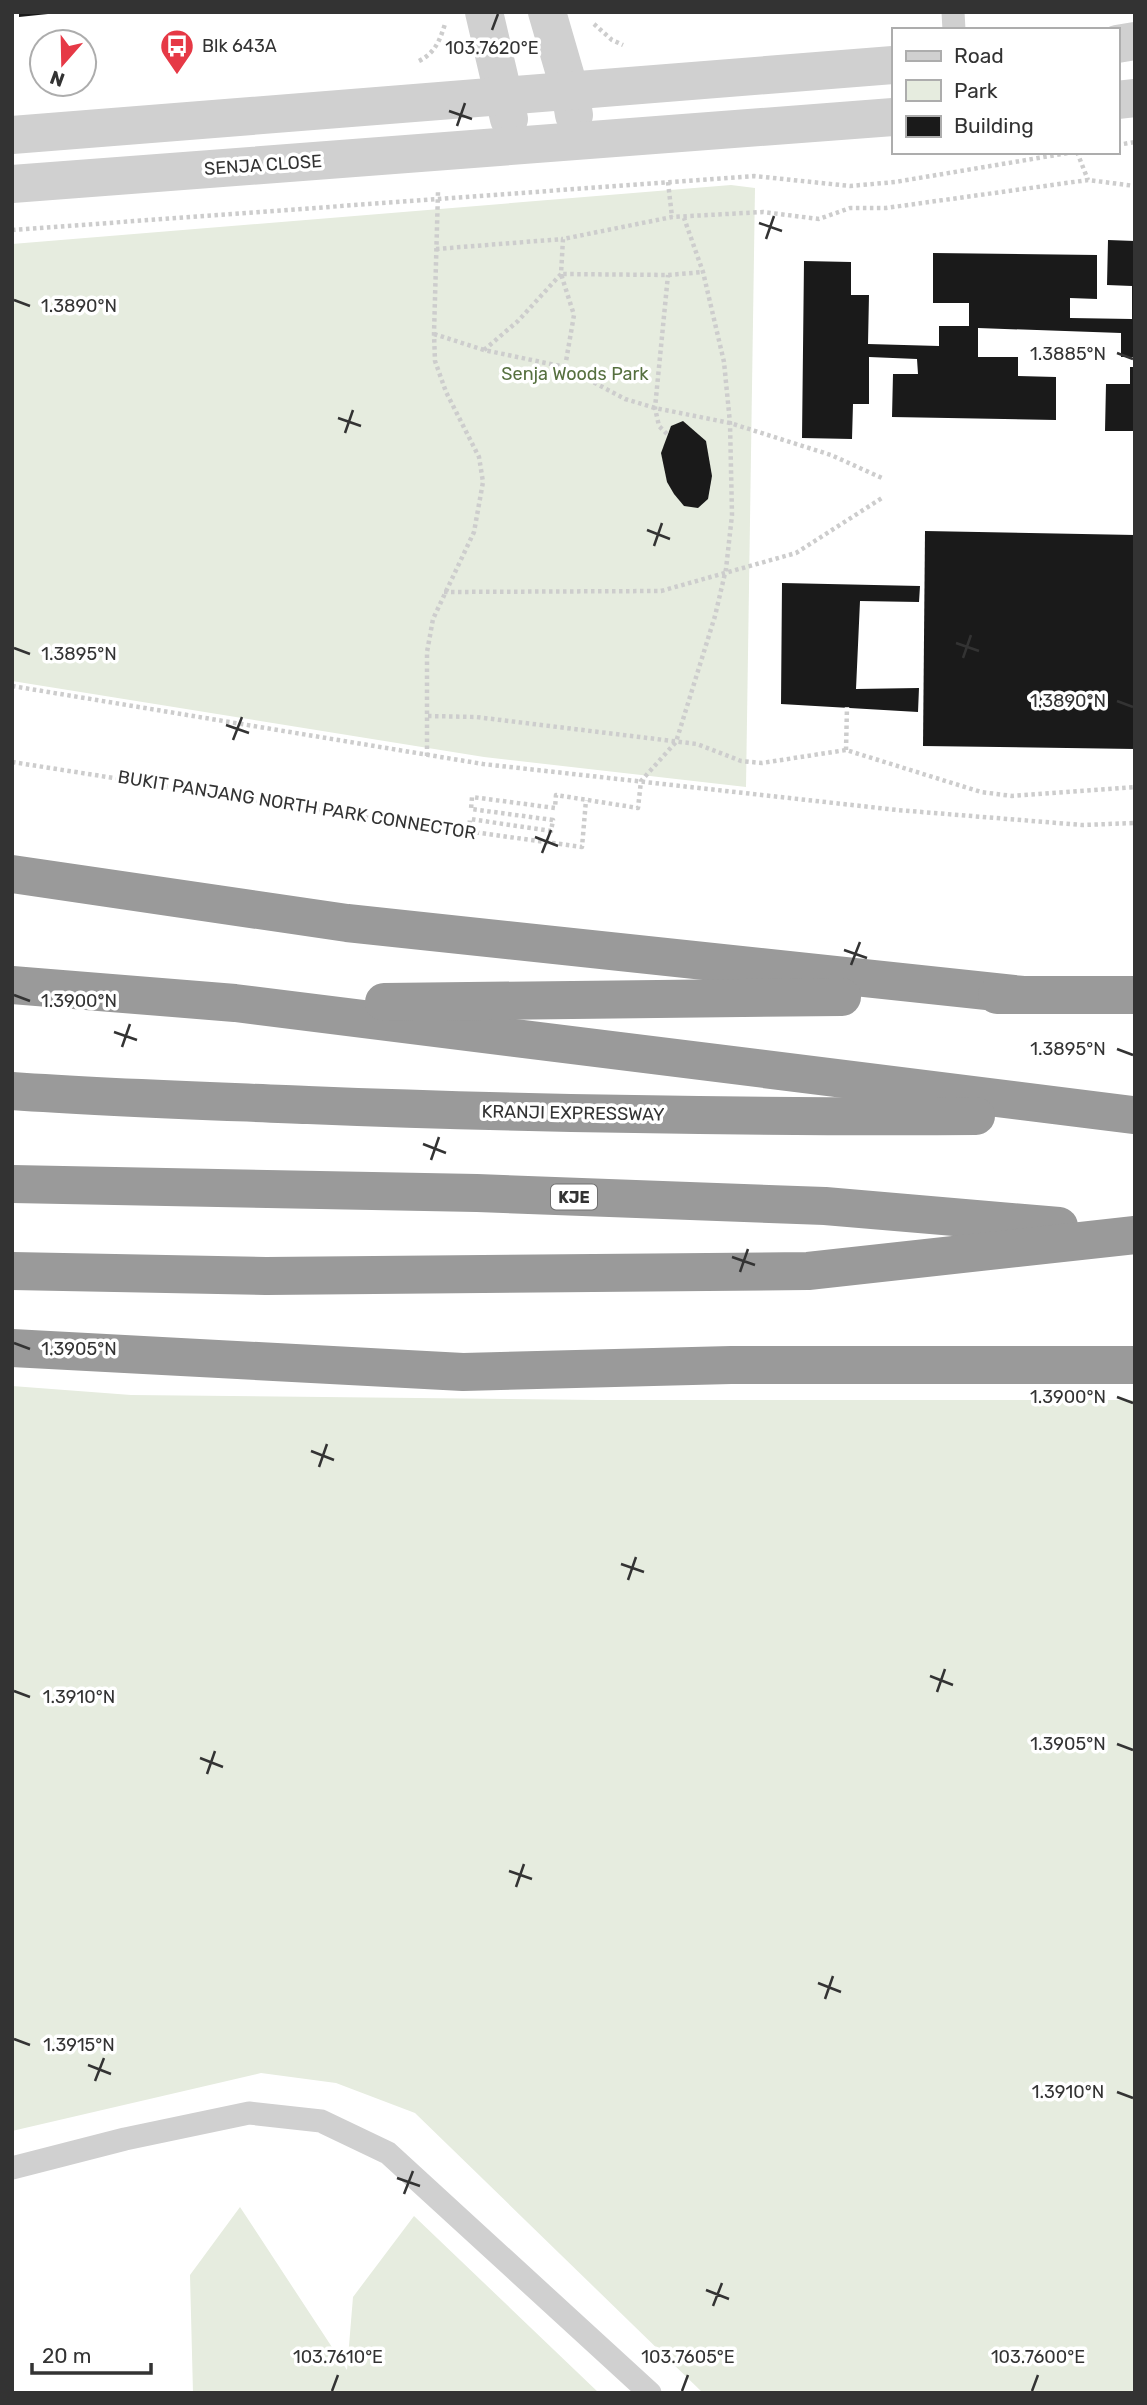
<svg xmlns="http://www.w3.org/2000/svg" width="1147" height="2405" viewBox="0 0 1147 2405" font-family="Rubik,sans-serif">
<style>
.green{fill:#e6ecdf}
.building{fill:#1a1a1a}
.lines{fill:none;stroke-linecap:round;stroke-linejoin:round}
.path{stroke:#cdcdcd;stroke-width:4.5;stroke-dasharray:3.5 3.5;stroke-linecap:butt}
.lane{stroke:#d0d0d0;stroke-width:23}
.street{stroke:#d0d0d0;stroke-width:38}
.highway{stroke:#9a9a9a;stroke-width:38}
.ticks{fill:none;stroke:#333;stroke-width:2.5}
.labels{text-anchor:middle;stroke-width:7;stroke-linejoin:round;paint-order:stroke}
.shield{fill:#fff;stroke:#707070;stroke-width:2}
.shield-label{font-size:16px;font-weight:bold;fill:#333}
.poi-label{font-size:18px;fill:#333;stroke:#fff;text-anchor:start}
.street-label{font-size:18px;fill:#333;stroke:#fff}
.park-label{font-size:18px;fill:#56703f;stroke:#fff}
.ticks-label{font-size:18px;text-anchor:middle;fill:#333;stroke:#fff;stroke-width:7;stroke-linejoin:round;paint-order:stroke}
</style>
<rect width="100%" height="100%" fill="#fff"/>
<g class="green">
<polygon points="731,185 755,188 746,787 484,757 12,681 12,244"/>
<polygon points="12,1386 131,1395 598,1400 1135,1400 1135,2393 703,2393 415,2113 336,2083 261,2073 12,2131"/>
<polygon points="240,2207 347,2370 353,2297 414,2216 599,2393 193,2393 190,2275"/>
</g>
<g class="building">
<polygon points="19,12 48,12 48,14 19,17"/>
<polygon points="1108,240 1135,241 1135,357 1121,357 1121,333 978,328 978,357 1018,357 1018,376 1056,377 1056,420 892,417 893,374 918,374 917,359 869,357 869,404 853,404 852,439 802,438 804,261 851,262 851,295 869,295 868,344 939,346 939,326 969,326 969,303 933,303 933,253 1097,255 1097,299 1070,298 1070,318 1132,319 1132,286 1107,285"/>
<polygon points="1130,367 1135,367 1135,431 1105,431 1106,384 1130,384"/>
<polygon points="683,421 706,441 712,476 708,499 698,508 684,506 674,494 667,482 661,453 671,426"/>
<polygon points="925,531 1135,535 1135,749 923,746"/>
<polygon points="782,583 920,586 919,602 860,601 856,689 919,688 918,712 781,704"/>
</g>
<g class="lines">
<g class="path">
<polyline points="594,24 612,40 623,45"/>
<path d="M 419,61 C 435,53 440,40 445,24"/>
<polyline points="1117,145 1135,142"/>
<polyline points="1077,152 1088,180"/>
<polyline points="668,182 672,217"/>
<polyline points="12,230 754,176 850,186 895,182 1074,152"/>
<polyline points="436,249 563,239"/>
<polyline points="434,334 484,350 565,367 625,399 655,408 730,423 831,455 882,478"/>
<polyline points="484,350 518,321 561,274 563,239 672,217 763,212 819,219 850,208 886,208 1088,180 1135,186"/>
<polyline points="565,367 574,315 561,274 668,275 703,272"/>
<polyline points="667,434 659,426 655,408 668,275"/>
<polyline points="444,592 661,591 796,553 882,498"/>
<polyline points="12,686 483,764 897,810 1082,825 1135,823"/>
<polyline points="428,716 476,717 697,744 741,761 762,763 846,750 981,792 1012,796 1135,787"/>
<polyline points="846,750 847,707"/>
<polyline points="427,756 427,652 433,619 474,532 483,482 479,457 446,392 435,361 434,334 438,192"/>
<polyline points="12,762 349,815 582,847 586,800"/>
<polyline points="469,831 470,819 551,831 553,820 471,809 472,797 555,808 556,795 638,808 641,781 676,742 715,616 726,569 732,515 730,423 724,362 703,272 684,218"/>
</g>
<g class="lane">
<polyline points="953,12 954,30"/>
<polyline points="12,2168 125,2139 249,2113 321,2121 388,2153 650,2393"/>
</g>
<g class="street">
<polyline points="484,12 509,119"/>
<polyline points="547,12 570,91 574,115"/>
<polyline points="1117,44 1135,41"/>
<polyline points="1117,100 1135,98"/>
<polyline points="12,135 893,65"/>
<polyline points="12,184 893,117"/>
</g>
<g class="highway">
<polyline points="12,874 347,923 1023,995"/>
<polyline points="12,985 235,1003 1133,1115"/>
<polyline points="997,995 1135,995"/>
<polyline points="384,1002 842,997"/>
<path d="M 12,1091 C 111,1098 210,1101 308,1105 C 531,1114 753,1117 976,1116"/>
<polyline points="12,1184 477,1193 825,1206 1059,1226"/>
<polyline points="12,1271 266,1276 808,1271 1135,1235"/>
<polyline points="12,1348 463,1372 731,1365 1135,1365"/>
</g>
</g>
<path class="ticks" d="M 492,30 L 498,14M 449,111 L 472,119M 457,126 L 465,103M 759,223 L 782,231M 766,239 L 774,216M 14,300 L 30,306M 1117,353 L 1133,359M 338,418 L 361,426M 345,433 L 353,410M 647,530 L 670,539M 654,546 L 662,523M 956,643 L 979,651M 14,648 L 30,654M 963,658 L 971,635M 1117,701 L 1133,707M 226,725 L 249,733M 233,740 L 242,717M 535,837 L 558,846M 542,853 L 551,830M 844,950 L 867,958M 851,965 L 860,942M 14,995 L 30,1001M 114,1032 L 137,1040M 122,1047 L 130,1024M 1117,1049 L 1133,1055M 423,1144 L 446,1153M 431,1160 L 439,1137M 732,1257 L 755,1265M 740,1272 L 748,1249M 14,1343 L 30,1349M 1117,1397 L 1133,1403M 311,1451 L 334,1460M 319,1467 L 327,1444M 621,1564 L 644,1572M 628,1580 L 636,1557M 930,1676 L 953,1685M 14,1691 L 30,1697M 937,1692 L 945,1669M 1117,1744 L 1133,1750M 200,1758 L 223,1767M 207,1774 L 215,1751M 509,1871 L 532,1879M 516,1887 L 524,1864M 818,1983 L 841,1992M 825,1999 L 833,1976M 14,2039 L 30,2045M 88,2065 L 111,2074M 95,2081 L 104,2058M 1117,2092 L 1133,2098M 397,2178 L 420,2186M 404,2194 L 413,2171M 706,2290 L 729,2299M 713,2306 L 722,2283M 332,2391 L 338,2375M 682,2391 L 688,2375M 1032,2391 L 1038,2375"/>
<defs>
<g id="bus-pin" transform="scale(1.75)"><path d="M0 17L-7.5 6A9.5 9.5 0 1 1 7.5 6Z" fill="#e63946" stroke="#fff"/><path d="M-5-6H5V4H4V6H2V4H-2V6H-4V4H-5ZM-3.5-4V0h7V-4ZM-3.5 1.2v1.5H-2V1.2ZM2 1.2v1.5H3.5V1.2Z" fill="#fff"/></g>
</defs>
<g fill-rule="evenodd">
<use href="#bus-pin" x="177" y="46"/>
</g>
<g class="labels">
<rect class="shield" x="551" y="1184.5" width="46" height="25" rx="5"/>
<g class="shield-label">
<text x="574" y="1203">KJE</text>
</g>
<g class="poi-label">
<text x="202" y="52">Blk 643A</text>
</g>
<g class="street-label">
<text transform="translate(263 165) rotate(-4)" y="6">SENJA CLOSE</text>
<text transform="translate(297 805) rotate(9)" y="6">BUKIT PANJANG NORTH PARK CONNECTOR</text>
<text transform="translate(573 1113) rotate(1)" y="6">KRANJI EXPRESSWAY</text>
</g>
<g class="park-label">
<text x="575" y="380">Senja Woods Park</text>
</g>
</g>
<g class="ticks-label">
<text x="492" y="54">103.7620°E</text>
<text x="79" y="312">1.3890°N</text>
<text x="1068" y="360">1.3885°N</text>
<text x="79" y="660">1.3895°N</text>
<text x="1068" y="707">1.3890°N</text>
<text x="79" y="1007">1.3900°N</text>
<text x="1068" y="1055">1.3895°N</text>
<text x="79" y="1355">1.3905°N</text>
<text x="1068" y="1403">1.3900°N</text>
<text x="79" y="1703">1.3910°N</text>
<text x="1068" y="1750">1.3905°N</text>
<text x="79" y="2051">1.3915°N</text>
<text x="1068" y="2098">1.3910°N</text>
<text x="338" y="2363">103.7610°E</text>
<text x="688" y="2363">103.7605°E</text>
<text x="1038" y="2363">103.7600°E</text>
</g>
<rect width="1147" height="2405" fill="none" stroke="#333333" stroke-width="28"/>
<rect x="892" y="28" width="228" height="126" fill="#ffffff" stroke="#adadad" stroke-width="2"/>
<rect x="906" y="51" width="35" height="10" fill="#d0d0d0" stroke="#adadad" stroke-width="2"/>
<text x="954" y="63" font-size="21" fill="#333333">Road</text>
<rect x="906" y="80" width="35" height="21" fill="#e6ecdf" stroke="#adadad" stroke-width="2"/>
<text x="954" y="98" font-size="21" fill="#333333">Park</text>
<rect x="906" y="116" width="35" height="21" fill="#1a1a1a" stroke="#adadad" stroke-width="2"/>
<text x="954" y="133" font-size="21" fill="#333333">Building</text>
<g transform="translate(63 63) rotate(200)"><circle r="33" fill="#ffffff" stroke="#adadad" stroke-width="2"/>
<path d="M0-5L12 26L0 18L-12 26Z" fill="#e63946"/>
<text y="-10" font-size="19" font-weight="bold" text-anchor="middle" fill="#333333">N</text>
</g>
<path d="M32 2363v10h119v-10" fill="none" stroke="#333333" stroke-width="3.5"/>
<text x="42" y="2363" font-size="21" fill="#333333" stroke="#ffffff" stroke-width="5" paint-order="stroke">20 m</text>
</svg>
